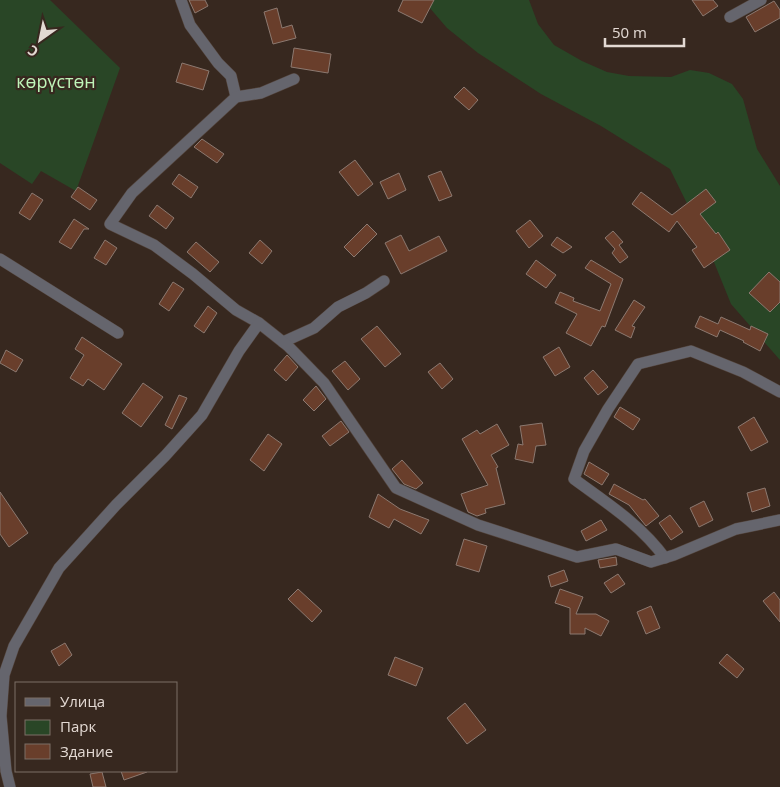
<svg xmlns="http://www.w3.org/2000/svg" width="780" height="787" viewBox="0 0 780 787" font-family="'Open Sans',sans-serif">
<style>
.green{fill:#294626}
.building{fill:#693e2b;stroke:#8c7970}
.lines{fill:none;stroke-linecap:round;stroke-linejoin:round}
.minor-casing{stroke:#53443c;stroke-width:12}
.minor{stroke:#65656d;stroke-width:11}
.labels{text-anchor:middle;stroke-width:4.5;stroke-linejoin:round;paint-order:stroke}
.park-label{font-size:18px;fill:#bff5b9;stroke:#37281f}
</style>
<rect width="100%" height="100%" fill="#37281f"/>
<g class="green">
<polygon points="0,0 50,0 120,68 76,191 41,171 32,184 0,163"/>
<polygon points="423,0 529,0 538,24 554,45 582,61 607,72 629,76 671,77 690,70 709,73 732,84 743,99 757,149 780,186 780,360 731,304 705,240 670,169 601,126 541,94 478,53 447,28"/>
</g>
<g class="building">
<polygon points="189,0 205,0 208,6 195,13"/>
<polygon points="403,0 434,0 422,23 398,11"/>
<polygon points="692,0 713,0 718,6 703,16"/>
<polygon points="774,1 780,10 780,18 755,32 746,17"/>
<polygon points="277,8 282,28 292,25 296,38 273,44 264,12"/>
<polygon points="294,48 331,54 328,73 291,67"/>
<polygon points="182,63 209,71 203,90 176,82"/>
<polygon points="464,87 478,100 469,110 454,97"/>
<polygon points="202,139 224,154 217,163 194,147"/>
<polygon points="355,160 373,184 358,196 339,172"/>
<polygon points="441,171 452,196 439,201 428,176"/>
<polygon points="399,173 406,190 388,199 380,182"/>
<polygon points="179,174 198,187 191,198 172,184"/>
<polygon points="78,187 97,200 90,210 71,197"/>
<polygon points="706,189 716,202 700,214 716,234 718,232 730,250 704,268 692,250 697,247 677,221 669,232 632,204 641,192 672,215"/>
<polygon points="32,193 43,200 30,220 19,213"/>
<polygon points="157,205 174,218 166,229 149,216"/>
<polygon points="74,219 89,229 84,229 71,249 59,242"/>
<polygon points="530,220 543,236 529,248 516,231"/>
<polygon points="367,224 377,234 354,257 344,247"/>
<polygon points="613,231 623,242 619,245 628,257 620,263 612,253 615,249 605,238"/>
<polygon points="401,235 409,251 439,236 447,251 401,274 385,243"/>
<polygon points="557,237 572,247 563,253 551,245"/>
<polygon points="105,240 117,248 106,265 94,258"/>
<polygon points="260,240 272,251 262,264 249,253"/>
<polygon points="196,242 219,262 210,272 187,252"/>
<polygon points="536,260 556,275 546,288 526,274"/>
<polygon points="591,260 623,279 605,327 602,326 591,346 566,333 577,314 555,303 560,292 574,298 573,301 600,311 611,284 585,268"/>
<polygon points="769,272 780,282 780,302 770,312 749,293"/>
<polygon points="173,282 184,289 169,311 159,304"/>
<polygon points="634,300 645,307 632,326 635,327 631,338 615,330"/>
<polygon points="208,306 217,313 204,333 194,326"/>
<polygon points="700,316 718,324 721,317 750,330 751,326 768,334 760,351 743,342 744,341 720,330 717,337 695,327"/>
<polygon points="377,326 401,354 385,367 361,339"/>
<polygon points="82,337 122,364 104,390 88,379 83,386 70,378 84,355 75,349"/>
<polygon points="559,347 570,367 555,376 543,357"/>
<polygon points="6,350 23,360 16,372 0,363"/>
<polygon points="287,355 298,367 286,381 274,370"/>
<polygon points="345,361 360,379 348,390 332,371"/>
<polygon points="440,363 453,379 442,389 428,372"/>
<polygon points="593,370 608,387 598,395 584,378"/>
<polygon points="143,383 163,397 141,427 122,413"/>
<polygon points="316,386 326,399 314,411 303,400"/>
<polygon points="179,395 187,398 172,429 165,425"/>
<polygon points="620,407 640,419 633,430 614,417"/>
<polygon points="754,417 768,442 751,451 738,427"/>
<polygon points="341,421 349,432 330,446 322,436"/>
<polygon points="542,423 546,445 536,446 533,463 515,459 518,444 523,445 520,426"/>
<polygon points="497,424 509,445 491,455 498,467 496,468 505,504 485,509 486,513 477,516 468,512 461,494 488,485 462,439 477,430 480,434"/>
<polygon points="268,434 282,444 264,471 250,460"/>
<polygon points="402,460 423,483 416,489 404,484 392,469"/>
<polygon points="589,462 609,474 602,485 584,474"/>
<polygon points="614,484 643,500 645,499 659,516 646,526 629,505 609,494"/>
<polygon points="765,488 770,506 752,512 747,493"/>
<polygon points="0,492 28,533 9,547 0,534"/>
<polygon points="378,494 400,509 429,520 421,534 394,519 389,528 369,517"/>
<polygon points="704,501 713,520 699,527 690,508"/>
<polygon points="670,515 683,532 671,540 659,523"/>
<polygon points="601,520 607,530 586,541 581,531"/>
<polygon points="464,539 487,546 479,572 456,565"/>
<polygon points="616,557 617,565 600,568 598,560"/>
<polygon points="564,570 568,581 551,587 548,576"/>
<polygon points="618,574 625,584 611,593 604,583"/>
<polygon points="298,589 322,611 312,622 288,599"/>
<polygon points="560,589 583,597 576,614 596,614 609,621 601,636 585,628 585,634 570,634 570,608 555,603"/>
<polygon points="774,592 780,600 780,622 763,601"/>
<polygon points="651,606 660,628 646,634 637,612"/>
<polygon points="65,643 72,655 59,666 51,651"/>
<polygon points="727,654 744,669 737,678 719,663"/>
<polygon points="395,657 423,668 416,686 388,675"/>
<polygon points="465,703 486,730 467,744 447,718"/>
<polygon points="121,771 146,771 147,772 124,780"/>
<polygon points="102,772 106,787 93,787 90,774"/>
</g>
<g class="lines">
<g class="minor-casing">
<g id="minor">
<polyline points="181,0 190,25 218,63 231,76 236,97"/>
<polyline points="730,17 761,0"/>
<polyline points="0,259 118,333"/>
<polyline points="259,323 236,310 193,274 154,245 110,224 132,193 236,97 261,93 294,79"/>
<polyline points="283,342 314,328 338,307 366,293 384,281"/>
<path d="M 665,558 C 640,524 608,504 574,479 L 584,451 L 608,409 L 638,364 L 691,351 L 743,372 L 780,392"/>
<polyline points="10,787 6,771 1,716 4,675 14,646 59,568 116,505 165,456 202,415 239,351 259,323 288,346 324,383 396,488 478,525 577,557 616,549 651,562 674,555 736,529 780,520"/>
</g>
</g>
<use href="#minor" class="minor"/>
</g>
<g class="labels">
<g class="park-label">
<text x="56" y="88">көрүстөн</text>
</g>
</g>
<rect x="15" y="682" width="162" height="90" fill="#37281f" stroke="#7c6f67"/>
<rect x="25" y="698" width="25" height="8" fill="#65656d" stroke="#7c6f67"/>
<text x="60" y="707" font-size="15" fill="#e3d9d3">Улица</text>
<rect x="25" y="720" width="25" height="15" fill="#294626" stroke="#7c6f67"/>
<text x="60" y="732" font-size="15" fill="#e3d9d3">Парк</text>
<rect x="25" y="744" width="25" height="15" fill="#693e2b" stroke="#7c6f67"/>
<text x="60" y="757" font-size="15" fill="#e3d9d3">Здание</text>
<g transform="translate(40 40) rotate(213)" stroke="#37281f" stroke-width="4" paint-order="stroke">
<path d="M0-4L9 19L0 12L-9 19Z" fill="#e3d9d3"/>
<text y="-8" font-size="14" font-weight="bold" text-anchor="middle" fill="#e3d9d3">С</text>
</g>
<path d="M605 38v8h79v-8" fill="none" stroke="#e3d9d3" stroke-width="2.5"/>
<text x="612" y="38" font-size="15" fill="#e3d9d3" stroke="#37281f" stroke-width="4" paint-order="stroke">50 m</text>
</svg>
